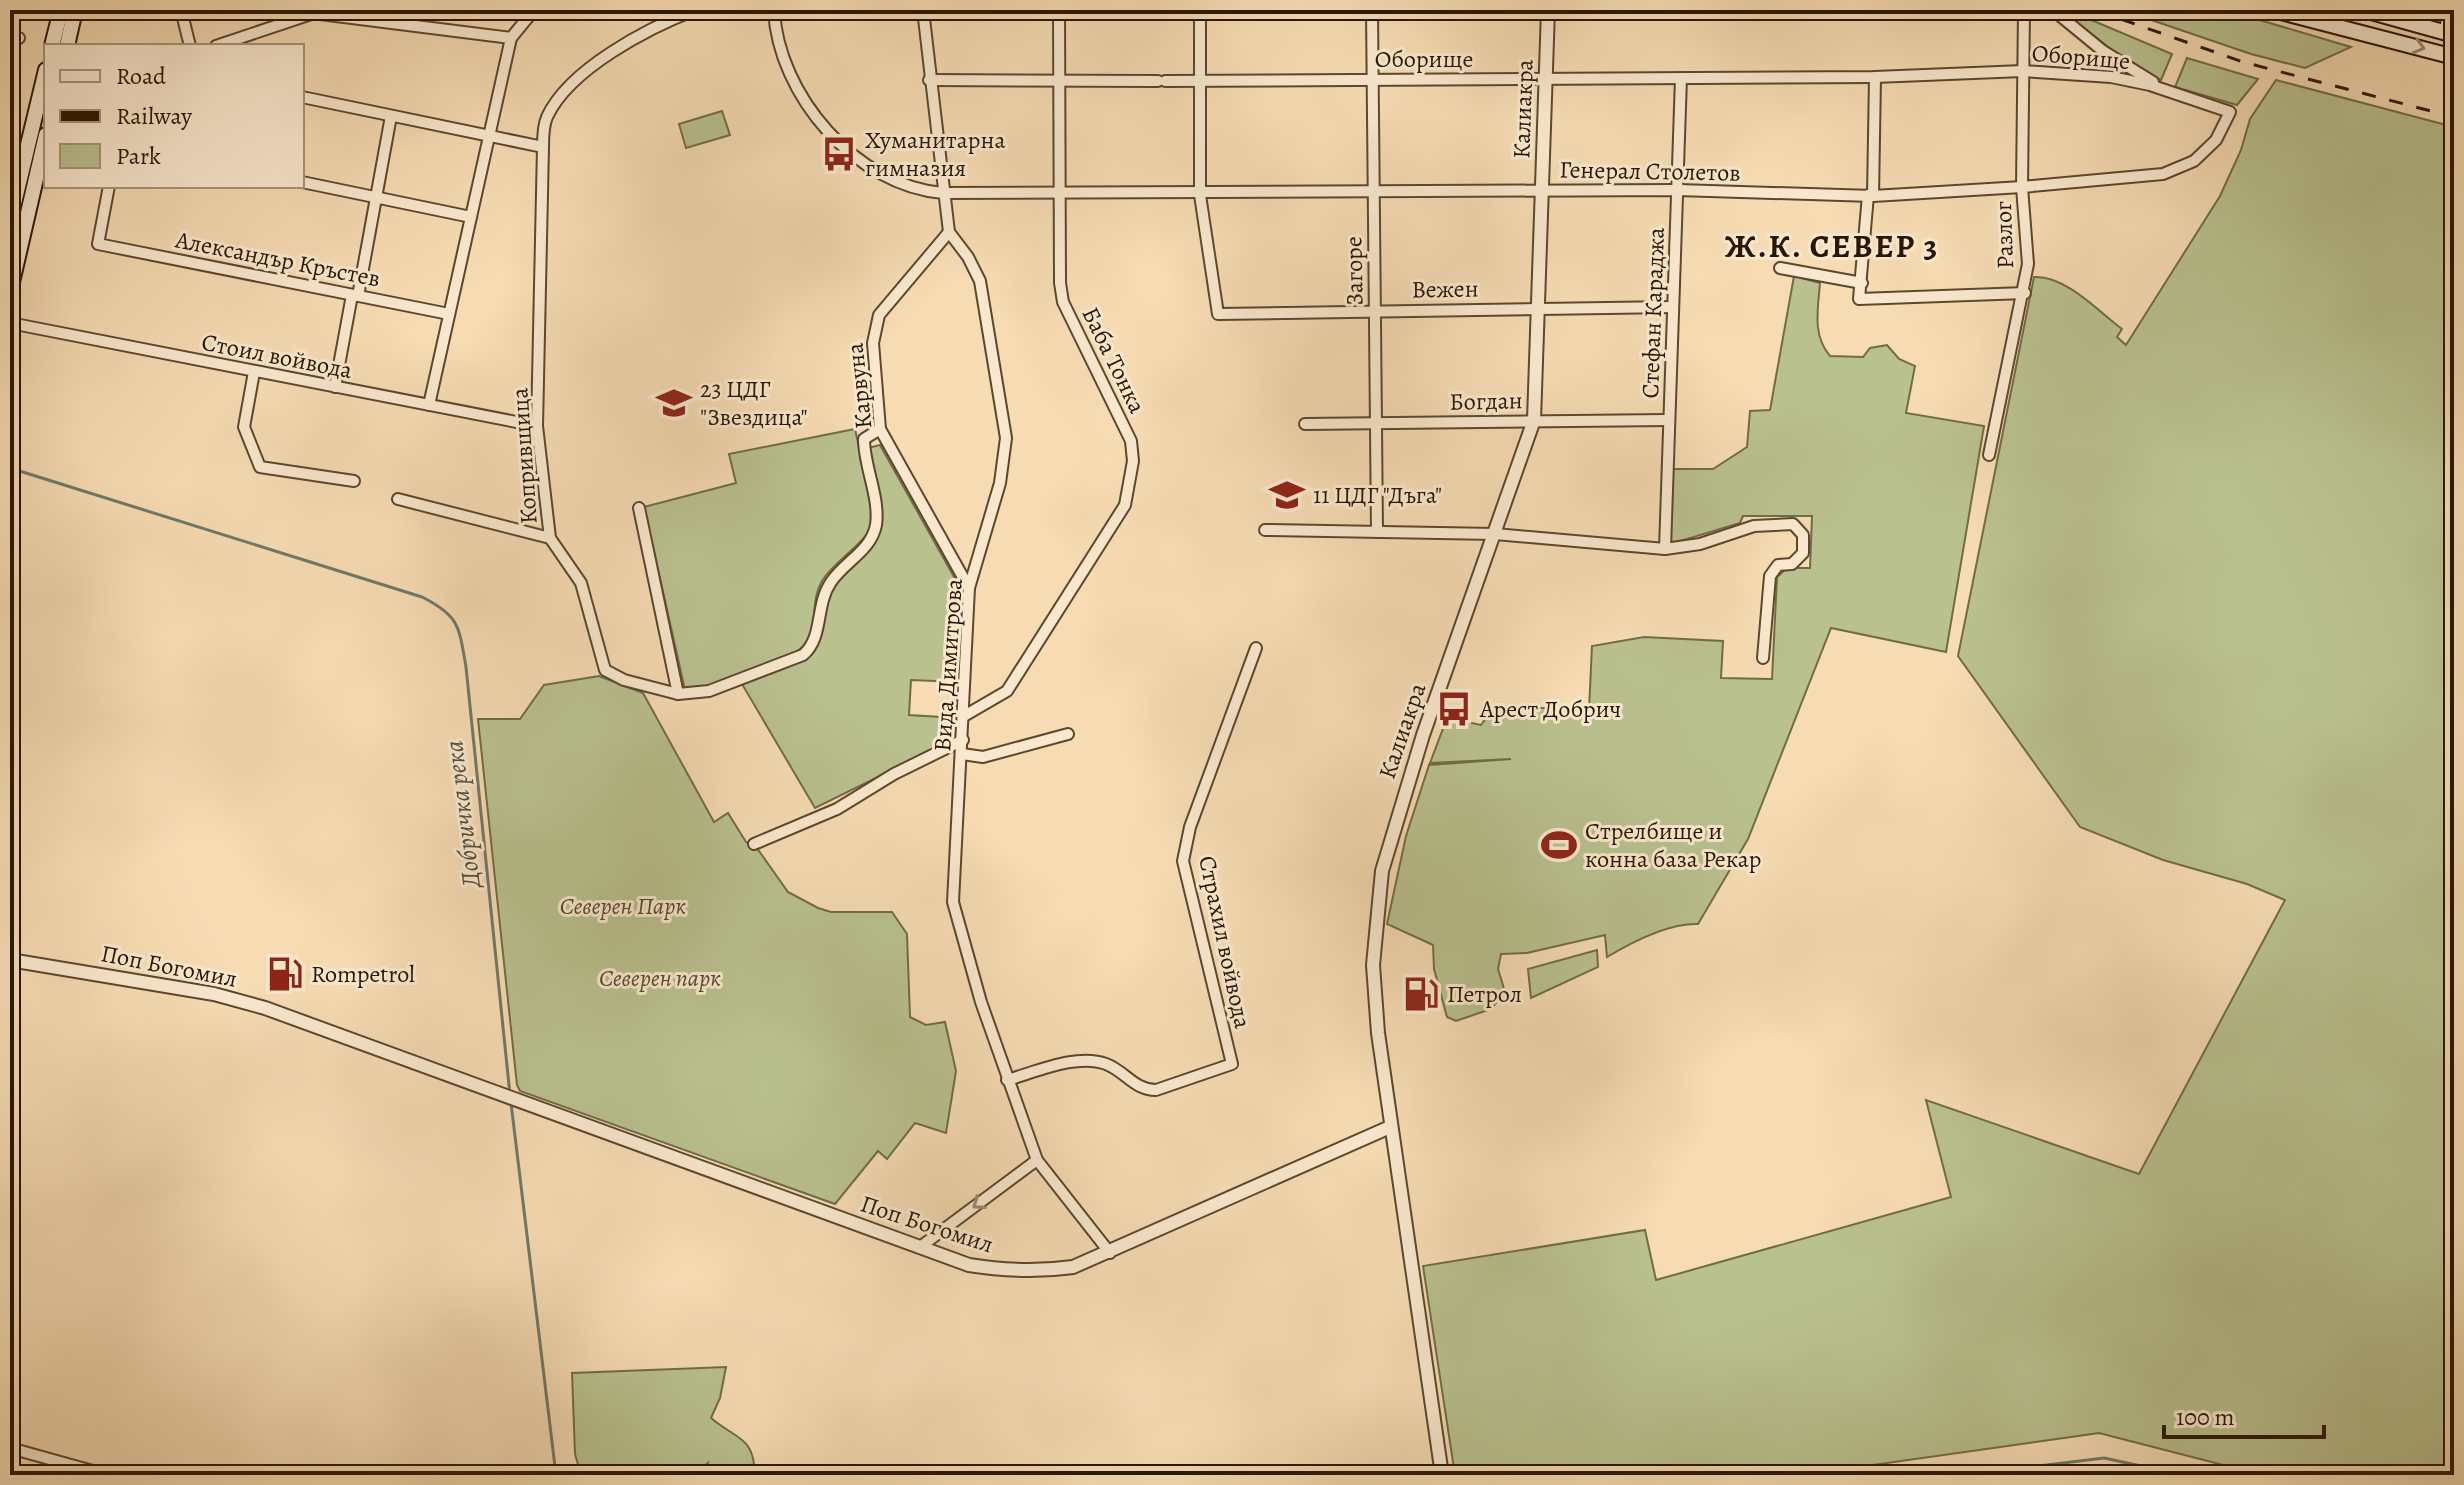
<svg xmlns="http://www.w3.org/2000/svg" width="2464" height="1485" viewBox="0 0 2464 1485" font-family="Alegreya,serif">
<style>
.green{fill:#b9c18f;stroke:#716c48;stroke-width:2}
.lines{fill:none;stroke-linecap:round;stroke-linejoin:round}
.stream{stroke:#6f7969;stroke-width:3}
.minor-casing{stroke:#5c472e;stroke-width:14}
.tertiary-casing{stroke:#5c472e;stroke-width:16}
.secondary-casing{stroke:#291601;stroke-width:18}
.minor{stroke:#f9e8ce;stroke-width:10}
.tertiary{stroke:#f9e8ce;stroke-width:12}
.secondary{stroke:#f9e8ce;stroke-width:14}
.rail{stroke:#291601;stroke-width:3;stroke-dasharray:14 14;stroke-linecap:butt}
.oneway{stroke:#9b8a72}
.labels{text-anchor:middle;stroke-width:6;stroke-linejoin:round;paint-order:stroke}
.street-label{font-size:24px;fill:#291601;stroke:#f9e8ce}
.poi-label{font-size:24px;fill:#291601;stroke:#f9e8ce;text-anchor:start}
.park-label{font-size:24px;font-style:italic;fill:#54492c;stroke:#f9e8ce}
.water-label{font-size:26px;font-style:italic;fill:#52503e;stroke:#f9e8ce}
.district-label{font-size:32px;font-weight:bold;letter-spacing:2px;fill:#291601;stroke:#f9e8ce}
</style>
<rect width="100%" height="100%" fill="#f6dbb3"/>
<filter id="stains"><feTurbulence type="fractalNoise" baseFrequency=".0025" numOctaves="4"/><feColorMatrix values="0 0 0 0 .2 0 0 0 0 .09 0 0 0 0 .02 0 0 0 .5 -.17"/></filter>
<radialGradient id="worn" r=".72"><stop offset=".6" stop-color="#630" stop-opacity="0"/><stop offset="1" stop-color="#630" stop-opacity=".3"/></radialGradient>
<g class="green">
<polygon points="2122,10 2226,10 2351,47 2305,68 2251,54"/>
<polygon points="2070,11 2172,54 2161,80 2125,60 2069,17"/>
<polygon points="2187,58 2258,79 2237,105 2175,87"/>
<path d="M 2276,80 L 2454,127 L 2454,1475 L 2262,1475 L 2099,1433 L 1802,1475 L 1455,1475 L 1423,1266 L 1645,1230 L 1656,1280 L 1951,1197 L 1926,1100 L 2139,1174 L 2285,900 L 2247,884 L 2163,860 L 2080,827 L 1958,656 L 2034,277 C 2065,275 2098,311 2122,329 L 2117,337 L 2126,345 L 2220,196 L 2241,150 L 2250,119 Z"/>
<polygon points="722,111 730,135 686,148 679,124"/>
<path d="M 1794,276 L 1820,283 C 1818,309 1812,335 1830,356 L 1863,357 L 1870,348 L 1887,345 L 1899,359 L 1915,366 L 1906,413 L 1984,426 L 1946,652 L 1831,628 L 1748,839 L 1698,924 C 1669,923 1632,942 1607,957 L 1605,935 L 1527,953 L 1501,954 L 1498,969 L 1505,992 L 1491,1009 L 1456,1021 L 1447,1017 L 1434,969 L 1433,945 L 1387,924 L 1406,836 L 1429,765 L 1511,759 L 1430,763 L 1447,718 L 1481,725 L 1495,706 L 1589,710 L 1592,646 L 1644,637 L 1723,641 L 1721,678 L 1772,679 L 1777,577 L 1787,568 L 1810,568 L 1812,516 L 1743,516 L 1740,523 L 1674,543 L 1670,541 L 1672,469 L 1713,469 L 1747,447 L 1750,411 L 1770,410 Z"/>
<path d="M 855,429 L 872,508 L 872,527 C 859,549 835,560 822,581 C 811,599 817,622 809,640 C 799,659 707,689 685,690 L 644,507 L 736,483 L 729,454 Z"/>
<path d="M 880,445 L 962,591 L 959,682 L 911,680 L 909,715 L 957,718 L 955,739 L 815,808 L 742,684 L 811,655 C 825,641 820,620 826,602 C 831,586 844,575 856,564 C 894,529 877,493 868,448 Z"/>
<polygon points="599,676 643,693 714,822 728,813 746,842 754,844 788,892 818,908 831,912 892,912 907,934 910,1017 926,1025 945,1022 956,1071 946,1133 915,1123 887,1159 878,1151 835,1204 520,1091 517,1085 478,719 520,719 544,685"/>
<polygon points="1597,950 1598,967 1531,998 1528,969"/>
<path d="M 726,1367 L 720,1398 L 711,1418 C 737,1440 754,1436 755,1475 L 705,1475 L 708,1463 L 693,1475 L 581,1475 L 575,1454 L 572,1373 Z"/>
</g>
<g class="lines">
<g class="stream">
<path d="M 10,468 L 422,597 C 460,616 459,627 466,667 L 510,1095"/>
<polyline points="511,1103 556,1475"/>
<polyline points="1965,1475 2104,1458 2183,1475"/>
</g>
<g class="minor-casing">
<g id="minor">
<polyline points="181,10 190,46"/>
<polyline points="319,10 320,14 511,38"/>
<path d="M 774,10 C 778,95 856,186 943,193 L 1678,190 L 1873,196 L 2022,187 L 2163,174 L 2194,161 L 2216,140 L 2230,112 L 2150,85 L 2111,77 L 2023,71 L 1875,77 L 1165,81"/>
<polyline points="923,10 949,232 968,257 980,281 1006,438 1000,483 969,588 953,902 981,1002 1037,1160 1110,1253"/>
<polyline points="1200,10 1200,195 1218,314 1673,307"/>
<polyline points="1372,10 1377,532"/>
<polyline points="2053,10 2103,51 2153,82"/>
<polyline points="2445,32 2448,10"/>
<polyline points="10,36 19,38"/>
<polyline points="216,46 323,10"/>
<polyline points="929,80 1158,81"/>
<polyline points="302,97 543,147"/>
<polyline points="302,182 471,217"/>
<polyline points="109,186 98,244 449,314"/>
<polyline points="1868,195 1859,299 2025,293"/>
<polyline points="1873,196 1875,77"/>
<polyline points="949,232 879,315 873,343 880,429 969,588"/>
<polyline points="1780,268 1862,283"/>
<polyline points="358,296 391,116"/>
<polyline points="10,323 537,426"/>
<polyline points="254,372 244,427 260,467 354,481"/>
<polyline points="335,387 352,295"/>
<polyline points="429,405 511,38 534,10"/>
<polyline points="1305,424 1668,420"/>
<polyline points="1989,455 2028,264 2022,187 2024,10"/>
<polyline points="398,499 550,538"/>
<path d="M 639,508 L 678,694 L 709,691 L 803,655 C 824,637 815,605 831,582 C 845,561 871,551 876,525 C 880,497 864,467 864,439 L 880,429"/>
<polyline points="1265,530 1495,534 1665,549 1700,544 1754,526 1793,524 1803,535 1803,553 1792,564 1778,565 1770,576 1763,658"/>
<polyline points="1665,549 1681,78"/>
<path d="M 678,694 L 624,680 L 605,670 L 581,583 L 550,538 L 537,426 L 543,147 C 543,138 543,126 547,117 C 569,69 648,28 695,10"/>
<polyline points="964,716 1007,691 1125,505 1133,461 1131,441 1063,302 1060,283 1059,10"/>
<polyline points="962,754 983,757 1068,734"/>
<polyline points="754,844 837,809 894,774 963,740"/>
<path d="M 1007,1080 C 1036,1072 1077,1053 1106,1064 C 1125,1071 1134,1090 1156,1090 L 1232,1064 L 1183,861 L 1190,827 L 1256,648"/>
<polyline points="920,1247 1037,1160"/>
<polyline points="10,1448 107,1475"/>
</g>
</g>
<g class="tertiary-casing">
<g id="tertiary">
<path d="M 10,960 L 214,994 L 265,1008 L 969,1265 C 1006,1271 1037,1272 1073,1267 L 1390,1127"/>
<polyline points="1442,1475 1378,1033 1373,965 1382,871 1423,735 1534,420 1548,10"/>
</g>
</g>
<g class="secondary-casing">
<g id="secondary">
<polyline points="2273,10 2454,57"/>
<polyline points="2364,10 2454,35"/>
<polyline points="52,46 61,10"/>
<polyline points="67,46 75,10"/>
<polyline points="10,220 46,70"/>
<polyline points="10,291 46,135"/>
</g>
</g>
<use href="#minor" class="minor"/>
<use href="#tertiary" class="tertiary"/>
<use href="#secondary" class="secondary"/>
<polyline class="rail" points="2095,10 2243,62 2454,117"/>
</g>
<defs><path id="oneway-chevron" d="M-2-3.5L2.5 0L-2 3.5" fill="none" stroke-width="1.6" stroke-linecap="round" stroke-linejoin="round" transform="scale(2)"/></defs>
<g class="oneway">
<use href="#oneway-chevron" transform="translate(2419 47) rotate(16)"/>
<use href="#oneway-chevron" transform="translate(978 1204) rotate(144)"/>
</g>
<defs>
<g id="bus-bare" transform="scale(2.76)"><path d="M-5-6H5V4H4V6H2V4H-2V6H-4V4H-5ZM-3.5-4V0h7V-4ZM-3.5 1.2v1.5H-2V1.2ZM2 1.2v1.5H3.5V1.2Z" fill="#8f2418" stroke="#f9e8ce" stroke-width="2.5" paint-order="stroke"/></g>
<g id="school-bare" transform="scale(2.76)"><path d="M0-5L7-2L0 1L-7-2ZM-4 1L0 2.5L4 1V4Q0 6-4 4Z" fill="#8f2418" stroke="#f9e8ce" stroke-width="2.5" paint-order="stroke"/></g>
<g id="stadium-bare" transform="scale(2.76)"><path d="M0-5a6.5 5 0 1 0 0 10a6.5 5 0 1 0 0-10ZM-3.5-1.8h7v3.6h-7Z" fill="#8f2418" stroke="#f9e8ce" stroke-width="2.5" paint-order="stroke"/></g>
<g id="fuel-bare" transform="scale(2.76)"><path d="M-5.5-6h7V0h2V4h1.3V-2.5L3-4.5l.8-.8L6-3V5H2.5V1h-1V6h-7ZM-4.2-4.7v3.2H.2V-4.7Z" fill="#8f2418" stroke="#f9e8ce" stroke-width="2.5" paint-order="stroke"/></g>
</defs>
<g fill-rule="evenodd">
<use href="#bus-bare" x="839" y="154"/>
<use href="#school-bare" x="674" y="403"/>
<use href="#school-bare" x="1287" y="495"/>
<use href="#bus-bare" x="1454" y="709"/>
<use href="#stadium-bare" x="1559" y="845"/>
<use href="#fuel-bare" x="285" y="974"/>
<use href="#fuel-bare" x="1421" y="994"/>
</g>
<g class="labels">
<g class="street-label">
<text transform="translate(2081 57) rotate(5)" y="8">Оборище</text>
<text x="1424" y="67">Оборище</text>
<text transform="translate(1523 109) rotate(-88)" y="8">Калиакра</text>
<text transform="translate(1650 171) rotate(1)" y="8">Генерал Столетов</text>
<text transform="translate(2004 235) rotate(-92)" y="8">Разлог</text>
<text transform="translate(278 259) rotate(11)" y="8">Александър Кръстев</text>
<text transform="translate(1354 271) rotate(-91)" y="8">Загоре</text>
<text transform="translate(1445 289) rotate(-1)" y="8">Вежен</text>
<text transform="translate(1653 313) rotate(-88)" y="8">Стефан Караджа</text>
<text transform="translate(277 356) rotate(11)" y="8">Стоил войвода</text>
<text transform="translate(1114 360) rotate(64)" y="8">Баба Тонка</text>
<text transform="translate(859 386) rotate(-96)" y="8">Карвуна</text>
<text transform="translate(1486 401) rotate(-1)" y="8">Богдан</text>
<text transform="translate(524 456) rotate(-94)" y="8">Копривщица</text>
<text transform="translate(948 665) rotate(-86)" y="8">Вида Димитрова</text>
<text transform="translate(1402 731) rotate(-71)" y="8">Калиакра</text>
<text transform="translate(1225 942) rotate(78)" y="8">Страхил войвода</text>
<text transform="translate(169 966) rotate(11)" y="8">Поп Богомил</text>
<text transform="translate(927 1224) rotate(18)" y="8">Поп Богомил</text>
</g>
<g class="poi-label">
<text x="865" y="148">Хуманитарна<tspan x="865" dy="28">гимназия</tspan></text>
<text x="700" y="397">23 ЦДГ<tspan x="700" dy="28">"Звездица"</tspan></text>
<text x="1313" y="503">11 ЦДГ "Дъга"</text>
<text x="1480" y="717">Арест Добрич</text>
<text x="1585" y="839">Стрелбище и<tspan x="1585" dy="28">конна база Рекар</tspan></text>
<text x="311" y="982">Rompetrol</text>
<text x="1447" y="1002">Петрол</text>
</g>
<g class="park-label">
<text x="623" y="914">Северен Парк</text>
<text x="660" y="986">Северен парк</text>
</g>
<g class="water-label">
<text transform="translate(462 814) rotate(-97)" y="9">Добричка река</text>
</g>
<g class="district-label">
<text x="1832" y="257">Ж.К. СЕВЕР 3</text>
</g>
</g>
<rect width="2464" height="1485" fill="none" stroke="#f6dbb3" stroke-width="40"/>
<rect x="12" y="12" width="2440" height="1461" fill="none" stroke="#291601" stroke-width="4"/>
<rect x="20" y="20" width="2424" height="1445" fill="none" stroke="#291601" stroke-width="2"/>
<rect x="44" y="44" width="260" height="144" fill="#f9e8ce" stroke="#a6947c" stroke-width="2"/>
<rect x="60" y="70" width="40" height="12" fill="#f9e8ce" stroke="#a6947c" stroke-width="2"/>
<text x="116" y="84" font-size="24" fill="#291601">Road</text>
<rect x="60" y="110" width="40" height="12" fill="#291601" stroke="#a6947c" stroke-width="2"/>
<text x="116" y="124" font-size="24" fill="#291601">Railway</text>
<rect x="60" y="144" width="40" height="24" fill="#b9c18f" stroke="#a6947c" stroke-width="2"/>
<text x="116" y="164" font-size="24" fill="#291601">Park</text>
<path d="M2164 1425v12h160v-12" fill="none" stroke="#291601" stroke-width="4"/>
<text x="2176" y="1425" font-size="24" fill="#291601" stroke="#f9e8ce" stroke-width="6" paint-order="stroke">100 m</text>
<rect width="100%" height="100%" filter="url(#stains)"/>
<rect width="100%" height="100%" fill="url(#worn)"/>
</svg>
